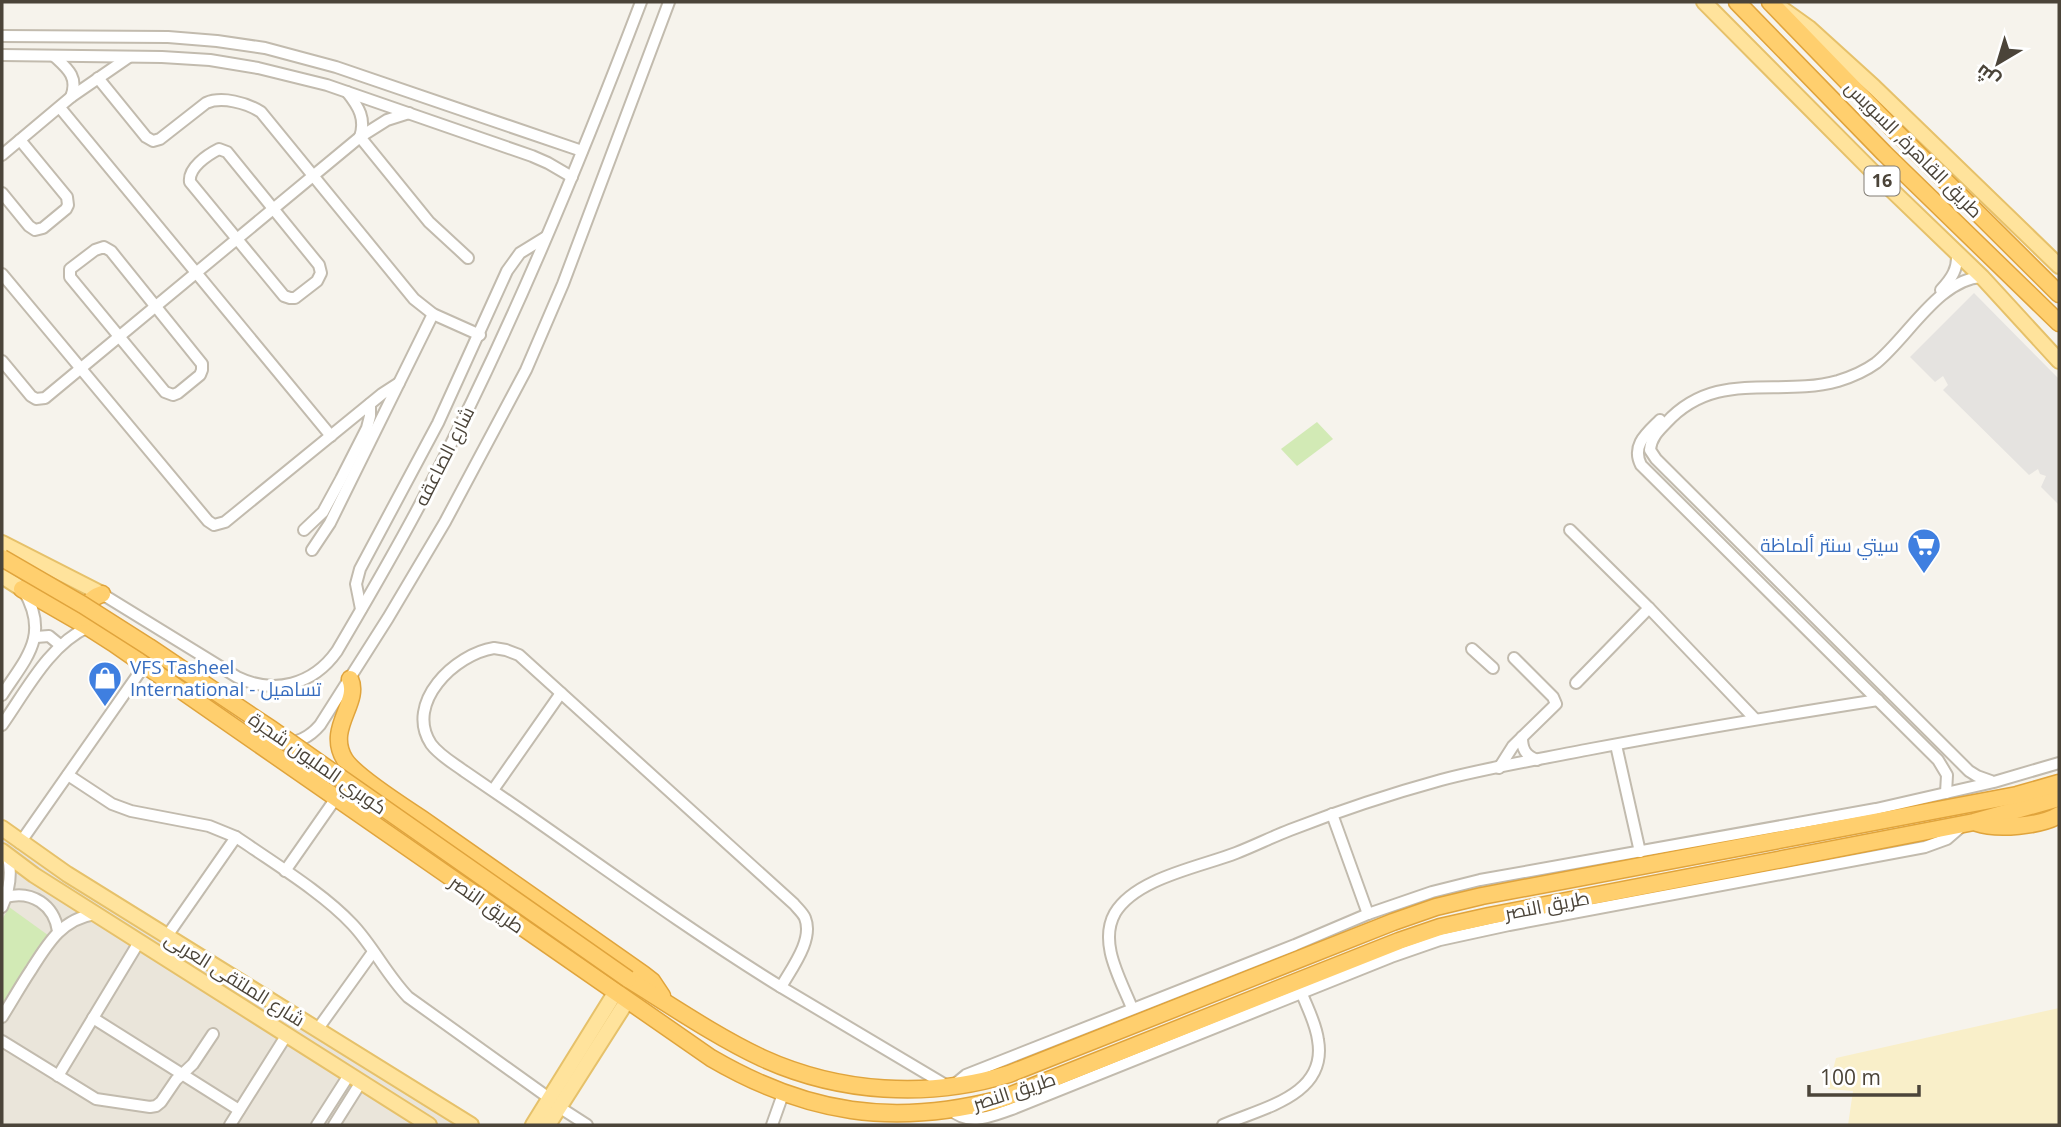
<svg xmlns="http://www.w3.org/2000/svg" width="2061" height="1127" viewBox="0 0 2061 1127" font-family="'Open Sans',Cairo,sans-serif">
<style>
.residential{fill:#eae5da}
.green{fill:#d2eab5}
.sand{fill:#f9efc9}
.parking{fill:#e5e3e0}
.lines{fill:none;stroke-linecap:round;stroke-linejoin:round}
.minor-casing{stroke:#c2bbae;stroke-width:14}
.major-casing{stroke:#e6c16a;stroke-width:18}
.highway-casing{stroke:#e0a43c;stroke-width:19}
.minor{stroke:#fff;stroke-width:10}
.major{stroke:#ffe39c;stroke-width:14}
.highway{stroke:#ffcf6e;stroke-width:16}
.highway-bridge-casing{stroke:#e0a43c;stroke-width:19;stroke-linecap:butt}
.highway-bridge{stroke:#ffcf6e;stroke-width:16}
.labels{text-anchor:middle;stroke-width:6;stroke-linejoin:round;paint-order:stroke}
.shield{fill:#fff;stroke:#817c74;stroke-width:2}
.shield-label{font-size:18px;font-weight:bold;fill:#4b4439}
.street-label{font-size:19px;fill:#4b4439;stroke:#fff}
.shop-label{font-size:19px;fill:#366cbe;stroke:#fff;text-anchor:end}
</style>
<rect width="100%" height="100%" fill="#f6f3ec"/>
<polygon class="residential" points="2,836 460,1125 2,1125"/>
<g class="green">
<polygon points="1317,422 1333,439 1297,466 1281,449"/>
<polygon points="9,907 52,938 2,1013 2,920"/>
</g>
<polygon class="sand" points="2059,1008 2059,1125 1848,1125 1853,1091 1828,1089 1836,1058"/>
<polygon class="parking" points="1974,293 2059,379 2059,505 2041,487 2046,476 2040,474 2038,469 2029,475 1943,390 1948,385 1943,376 1935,382 1910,357"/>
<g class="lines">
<g class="minor-casing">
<g id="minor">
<polyline points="2,36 168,37 217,41 265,48 336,67 582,151"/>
<polyline points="2,55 162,57 210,60 258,68 327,85 532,156 548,163 572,177"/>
<path d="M 54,56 C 67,68 79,77 71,97"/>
<path d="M 98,78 L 146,137 L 153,141 L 160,139 L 206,103 C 222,96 247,103 261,112 L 414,299 L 433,314 L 480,335"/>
<path d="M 347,92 C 359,107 366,119 360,137"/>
<polyline points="61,109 331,436"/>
<polyline points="360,137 429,222 468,258"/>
<path d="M 219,149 L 227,152 L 319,265 L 321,273 L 317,281 L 295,298 L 290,298 L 284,296 L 190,182 C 188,168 207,155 219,149 Z"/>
<polyline points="2,155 71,97 129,57"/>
<polyline points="2,193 29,226 35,230 43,228 66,209 68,205 67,197 20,140"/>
<polygon points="104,247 111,251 202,364 202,370 200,375 178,393 173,395 165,392 70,277 70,269 95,250"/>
<polyline points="2,274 208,521 214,525 225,522 382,394 399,383"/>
<path d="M 1982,277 C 1939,279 1908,337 1876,363 C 1865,371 1851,377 1838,381 C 1777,398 1716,368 1666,423 C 1658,431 1651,438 1650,450 L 1656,459 L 1969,771 L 1977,776 L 1991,781"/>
<path d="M 1941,290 C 1952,278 1958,269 1957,253"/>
<polyline points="2,361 31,396 36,399 45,398 360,137 387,120 409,113"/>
<path d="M 1660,420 C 1647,433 1631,445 1641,465 L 1938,760 L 1947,775 L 1946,793"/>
<polyline points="304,530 323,512 341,479 367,428 370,416 370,404"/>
<polyline points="1570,530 1649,608 1755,719"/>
<polyline points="312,550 330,523 433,314"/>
<path d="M 102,594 L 237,677 C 274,695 313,685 337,651 C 368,598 400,544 428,489 C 510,332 578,167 641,2"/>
<polyline points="361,609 356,584 360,569 438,423 507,271 520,253 546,237"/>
<polyline points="36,637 49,636 60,645"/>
<path d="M 494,648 L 506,650 L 519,655 L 794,904 C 798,909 803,913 805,918 C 814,940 791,969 781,987 C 692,932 607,870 521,810 C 502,797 483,784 464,771 C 453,763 439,755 431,744 C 404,703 455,654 494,648 Z"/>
<polyline points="1472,649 1493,668"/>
<polyline points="1576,683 1649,608"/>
<path d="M 2,695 C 26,658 50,636 24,591"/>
<path d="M 2,725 C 26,691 49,645 88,627"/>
<path d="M 1522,737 C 1522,749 1525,755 1537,760"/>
<path d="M 261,741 C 284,747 304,744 320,725 L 388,618 L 445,522 L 526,370 L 563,284 L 669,2"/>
<polyline points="1616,745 1640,852"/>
<polyline points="1499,768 1513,746 1556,704 1553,697 1514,658"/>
<path d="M 68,775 L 112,804 L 131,811 L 209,826 L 236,837 L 248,845 C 280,867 325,895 352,924 C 373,946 386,974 408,997 L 549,1098"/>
<polyline points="493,790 561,693"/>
<polyline points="1332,814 1368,914"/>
<polyline points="20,843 144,666"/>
<polyline points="285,871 336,798"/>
<path d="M 6,897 C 32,890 54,905 58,931"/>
<path d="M 2,907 C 9,891 12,874 8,857"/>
<polyline points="167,936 236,837"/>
<polyline points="781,987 949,1087"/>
<path d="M 1132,1008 C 1121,980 1098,943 1115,913 C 1136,878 1200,867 1236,853 C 1254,846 1272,837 1290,830 C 1339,811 1390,794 1441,780 C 1490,767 1541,759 1591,749 C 1686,731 1782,715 1878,700"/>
<path d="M 2,1017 C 12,1001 21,985 31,970 C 48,943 62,919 95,914"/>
<polyline points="93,1018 239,1110"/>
<polyline points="317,1030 373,952"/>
<polyline points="2,1041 96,1099 150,1107 156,1106 161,1102 176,1080 193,1064 213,1034"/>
<polyline points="58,1076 139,942"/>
<polyline points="955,1084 966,1075 1295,945 1368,914 1432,892 1480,880 1876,809 1994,782 2059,763"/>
<polyline points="559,1107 587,1125"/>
<path d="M 950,1109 C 969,1127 991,1116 1012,1109 L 1391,957 L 1440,940 L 1509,925 L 1925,847 L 1947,839 L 1962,826"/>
<polyline points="230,1125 286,1036"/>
<polyline points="317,1125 349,1075"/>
<polyline points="334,1125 361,1082"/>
<polyline points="772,1125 783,1094"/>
<path d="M 1223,1125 C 1261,1108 1328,1096 1318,1040 C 1316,1024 1308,1009 1302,994"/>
</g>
</g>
<g class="major-casing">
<g id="major">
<polyline points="1704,2 1875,174 1982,277 2059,361"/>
<polyline points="1781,8 1809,28 1874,87 2059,266"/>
<polyline points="2,543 102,594"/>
<polyline points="2,576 22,589"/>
<polyline points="2,828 67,874 471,1125"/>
<polyline points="2,851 34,875 429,1125"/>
<polyline points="533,1125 615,993"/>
<polyline points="548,1125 627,1001"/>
</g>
</g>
<g class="highway-casing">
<g id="highway">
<polyline points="1737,2 1884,153 2059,323"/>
<polyline points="1770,2 1897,133 2059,294"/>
<path d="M 22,589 L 88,627 L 113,643 L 711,1058 C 807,1114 893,1127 1001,1099 L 1399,941 L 1440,927 L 1489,916 L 1974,822 L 2059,798"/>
<path d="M 85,618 C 85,605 90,598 102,594"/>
<path d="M 350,679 C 361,703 325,728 345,760 C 357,778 406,808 425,821 C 498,872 570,923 643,974 L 652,981 L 662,996"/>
<path d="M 1977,823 C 1997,830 2041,826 2059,815"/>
<path d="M 628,979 C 670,1005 717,1037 762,1058 C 839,1093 928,1099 1009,1074 L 1393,922 L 1436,907 L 1482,896 L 2017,795 L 2059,783"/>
</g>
</g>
<use href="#minor" class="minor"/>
<use href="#major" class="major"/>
<use href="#highway" class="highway"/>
<g class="highway-bridge-casing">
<polyline id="highway-bridge" points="2,558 83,605 149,647 271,729 628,979"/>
</g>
<use href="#highway-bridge" class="highway-bridge"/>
</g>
<defs>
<g id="supermarket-pin" transform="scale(1.75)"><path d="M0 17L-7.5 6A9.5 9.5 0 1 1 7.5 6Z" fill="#3f7fe0" stroke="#fff"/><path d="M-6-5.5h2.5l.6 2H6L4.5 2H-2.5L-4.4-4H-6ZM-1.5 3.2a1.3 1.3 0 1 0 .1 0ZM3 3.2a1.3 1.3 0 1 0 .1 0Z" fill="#fff"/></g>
<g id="shop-pin" transform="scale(1.75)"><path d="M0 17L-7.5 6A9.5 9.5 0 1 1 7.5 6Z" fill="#3f7fe0" stroke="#fff"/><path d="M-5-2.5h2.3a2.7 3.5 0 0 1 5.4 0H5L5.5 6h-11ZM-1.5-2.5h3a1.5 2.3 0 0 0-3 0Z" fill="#fff"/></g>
</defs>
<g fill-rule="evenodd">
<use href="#supermarket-pin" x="1924" y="545"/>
<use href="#shop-pin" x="105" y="678"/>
</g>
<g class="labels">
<rect class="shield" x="1864.5" y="166.5" width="35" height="29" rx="5"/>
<g class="shield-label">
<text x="1882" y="187">16</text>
</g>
<g class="street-label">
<text transform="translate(1914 149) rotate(45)" y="7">طريق القاهرة, السويس</text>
<text transform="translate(444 456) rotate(-63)" y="7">شارع الصاعقه</text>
<text transform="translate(318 763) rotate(35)" y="7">كوبري المليون شجرة</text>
<text transform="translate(487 904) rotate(35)" y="7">طريق النصر</text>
<text transform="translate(1547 905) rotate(-11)" y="7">طريق النصر</text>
<text transform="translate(235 979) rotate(32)" y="7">شارع الملتقى العربى</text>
<text transform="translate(1014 1091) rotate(-18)" y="7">طريق النصر</text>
</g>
<g class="shop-label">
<text x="1899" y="552">سيتي سنتر ألماظة</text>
<text x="130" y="674" text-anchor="start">VFS Tasheel<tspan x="130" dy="22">International - تساهيل</tspan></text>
</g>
</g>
<rect width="2061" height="1127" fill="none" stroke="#4b4439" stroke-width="7"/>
<g transform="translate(1998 63) rotate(218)" stroke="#ffffff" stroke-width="5" paint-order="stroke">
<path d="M0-5L12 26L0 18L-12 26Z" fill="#4b4439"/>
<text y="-10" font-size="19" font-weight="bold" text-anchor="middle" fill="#4b4439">ش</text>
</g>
<path d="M1809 1085v10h110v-10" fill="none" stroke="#4b4439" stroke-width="3.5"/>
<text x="1820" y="1085" font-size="21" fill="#4b4439" stroke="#ffffff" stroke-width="5" paint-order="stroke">100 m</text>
</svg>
